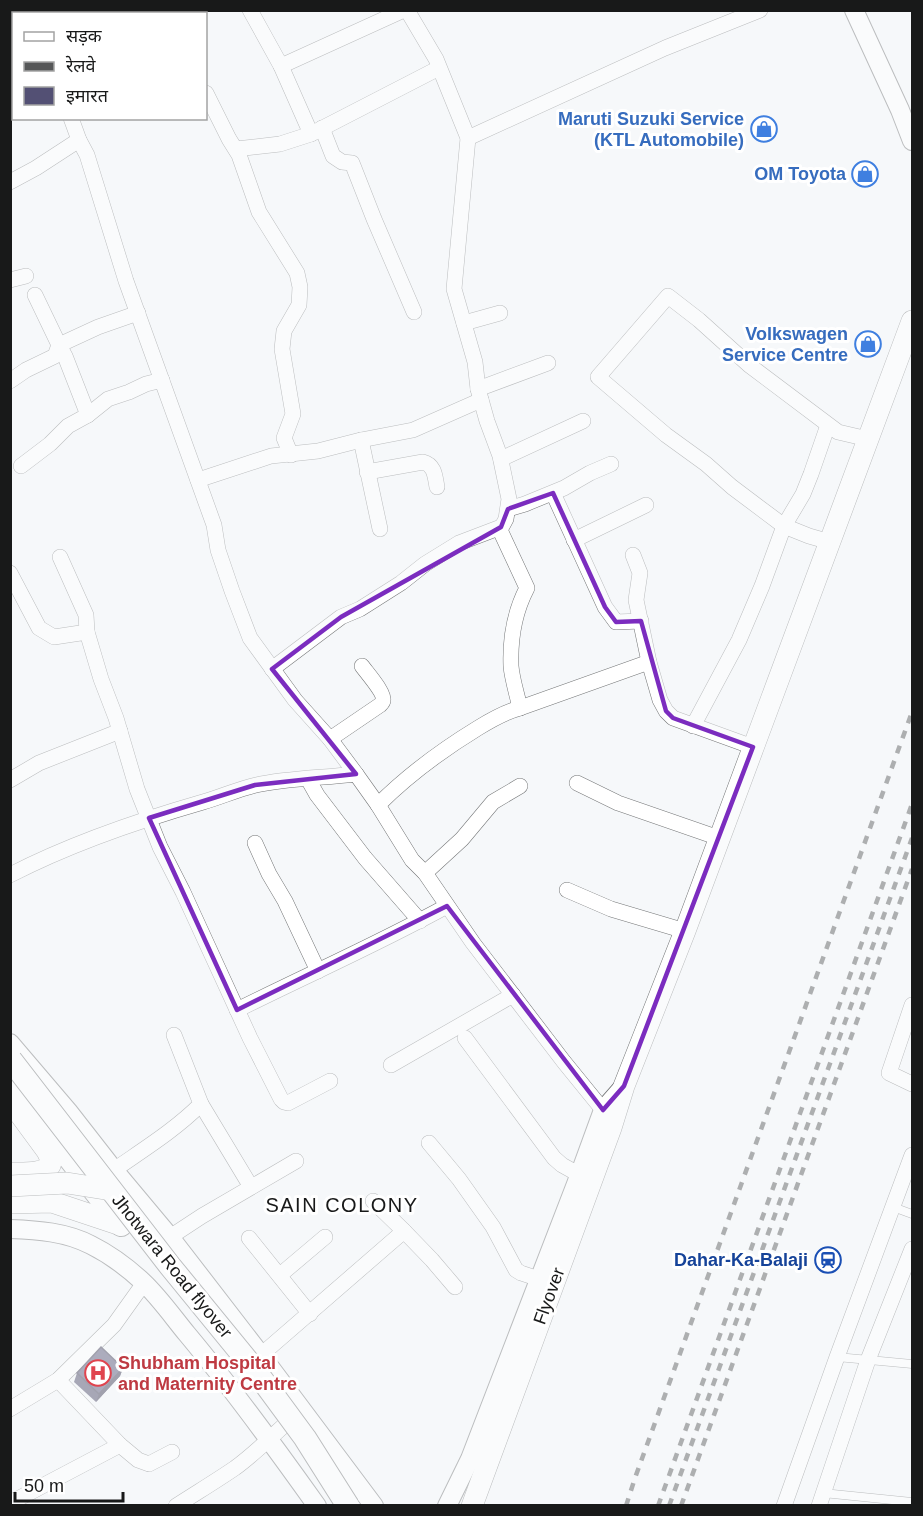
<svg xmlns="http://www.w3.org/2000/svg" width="923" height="1516" viewBox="0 0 923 1516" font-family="Arial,'Noto Sans Devanagari',sans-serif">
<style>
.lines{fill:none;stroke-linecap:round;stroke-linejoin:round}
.service-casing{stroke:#757778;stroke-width:9}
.minor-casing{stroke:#757778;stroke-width:16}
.tertiary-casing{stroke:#757778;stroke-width:20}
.secondary-casing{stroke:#757778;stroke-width:22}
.primary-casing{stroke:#757778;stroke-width:24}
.service{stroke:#fff;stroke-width:8}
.minor{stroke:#fff;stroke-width:15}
.tertiary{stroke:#fff;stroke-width:18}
.secondary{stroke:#fff;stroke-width:21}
.primary{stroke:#fff;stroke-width:22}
.rail{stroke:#565758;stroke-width:4.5;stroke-dasharray:8 8;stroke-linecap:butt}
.secondary-bridge-casing{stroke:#757778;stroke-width:22;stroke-linecap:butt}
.primary-bridge-casing{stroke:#757778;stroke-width:24;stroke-linecap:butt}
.secondary-bridge{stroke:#fff;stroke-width:21}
.primary-bridge{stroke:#fff;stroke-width:22}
.wall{fill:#474564}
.shaded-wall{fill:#3a3851}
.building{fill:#535074;stroke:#3a3851;stroke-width:1.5}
.marked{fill:none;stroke:#7b2cbf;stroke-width:4.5;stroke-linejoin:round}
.labels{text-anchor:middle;stroke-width:6;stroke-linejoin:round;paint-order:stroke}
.shop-label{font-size:18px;font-weight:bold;fill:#366cbe;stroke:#fff;text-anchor:end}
.transit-label{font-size:18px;font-weight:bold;fill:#164399;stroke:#fff;text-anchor:end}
.street-label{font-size:18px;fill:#181919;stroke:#fff}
.health-label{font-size:18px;font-weight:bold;fill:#be3a42;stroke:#fff;text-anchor:start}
.neighbourhood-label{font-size:20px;letter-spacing:1.5px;fill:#181919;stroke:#fff}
</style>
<rect width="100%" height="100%" fill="#f6f8fa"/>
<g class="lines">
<g class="service-casing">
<g id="service">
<polyline points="893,1207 912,1214"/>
<polyline points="837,1357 912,1364"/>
<polyline points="823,1493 912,1502"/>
</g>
</g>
<g class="minor-casing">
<g id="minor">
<polyline points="170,10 171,14"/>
<polyline points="250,10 281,66 311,134"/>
<polyline points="10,22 14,25"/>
<polyline points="281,66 404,10"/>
<polyline points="206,93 229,139 239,155 259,212 297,273 300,287 299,305 284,331 282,349 293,414 284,438 291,455"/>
<polyline points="71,118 79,140 87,155 126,281 214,525 218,550 232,591 250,638 295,700 330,739 356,774"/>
<polyline points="322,128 333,156 342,162 352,163 354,168 374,219 414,312"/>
<polyline points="468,138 665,48 760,10"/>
<polyline points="236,149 280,144 311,134 439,68"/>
<polyline points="10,182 36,168 79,140"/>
<polyline points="10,280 26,276"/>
<polyline points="464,323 500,313"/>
<polyline points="10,381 26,370 55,356 59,345 35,295"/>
<polyline points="478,389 548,363"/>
<polyline points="88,415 65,356 59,345 98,327 138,313"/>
<polyline points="361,440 380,529"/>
<polyline points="501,459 583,421"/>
<polyline points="21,466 50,444 68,426 88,415 108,399 129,392 146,384 162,380"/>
<path d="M 367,472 L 423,462 C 435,465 435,477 437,487"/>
<polyline points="198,480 271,456 318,451 361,440 413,430 481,400"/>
<polyline points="553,493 605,607 616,622 641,621"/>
<polyline points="508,509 525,504 564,488 590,473 611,464"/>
<polyline points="574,540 646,505"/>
<polyline points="830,542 809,536 784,526 732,487 706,464 666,435 598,377 668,296 699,320 749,365 838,432 868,439"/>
<polyline points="633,555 640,573 636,600 649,662 660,700 666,711 673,718 753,747"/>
<polyline points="60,557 86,615 87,632"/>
<polyline points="10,573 39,628 54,637 87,632 101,679 116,718 137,789 160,847 183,892 250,1038 281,1099 284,1102 288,1103 330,1081"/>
<polyline points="272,669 341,617 360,609 401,583 425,564 459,543 501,527"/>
<polyline points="520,708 649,662"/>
<polyline points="693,726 739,640 762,586 784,526 803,494 811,474 828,425"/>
<path d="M 330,739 L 380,705 C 381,704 383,702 383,701 C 385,693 367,673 362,666"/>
<polyline points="308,779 317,795 365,858 420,921"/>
<polyline points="10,780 39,763 120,731"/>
<polyline points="577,783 618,803 719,838"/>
<path d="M 378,805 C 408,775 442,750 478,728 C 491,720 505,712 520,708 C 517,694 512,679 511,666 C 510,639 515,611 527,588 L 500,530 L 506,519 L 509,499 L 500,456 L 487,421 L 478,389 L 475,362 L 454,289 L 468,138 L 436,59 L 407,10"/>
<polyline points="255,843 269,874 285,901 318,971"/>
<polyline points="425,873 462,839 493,802 520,786"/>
<path d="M 10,875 C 72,843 137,821 203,802 C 221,797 238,789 256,785 C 288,778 323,778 356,774 L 378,805 L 412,860 L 425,873 L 473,943 L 564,1062 L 603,1110"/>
<polyline points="567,890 611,909 685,931"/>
<polyline points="912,1005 889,1073 912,1084"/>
<path d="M 237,1010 C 307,975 378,944 447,906"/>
<polyline points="465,1038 554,1158 562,1165 580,1175"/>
<polyline points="391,1065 513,995"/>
<polyline points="201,1104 251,1187"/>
<polyline points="429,1143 459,1179 493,1227 516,1270 521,1273 539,1279"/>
<path d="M 114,1170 C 144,1149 175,1130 201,1104 L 174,1035"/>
<polyline points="373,1201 404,1231"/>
<polyline points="170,1237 202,1216 296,1161"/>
<polyline points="249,1238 310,1314"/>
<polyline points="280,1275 325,1237"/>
<polyline points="261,1355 404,1231 432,1260 455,1287"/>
<polyline points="58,1380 120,1445"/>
<polyline points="10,1409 58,1380 114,1325 144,1283"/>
<polyline points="10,1503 120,1445 138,1460 149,1464 172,1452"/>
<path d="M 176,1506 C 196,1493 216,1481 235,1468 C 257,1452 277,1431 298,1413"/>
<polyline points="784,1506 837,1357 912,1155"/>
<polyline points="819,1506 868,1360 912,1249"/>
</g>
</g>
<g class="tertiary-casing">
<g id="tertiary">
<polyline points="854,10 900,110 912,141"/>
<polyline points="10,1043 68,1111 114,1170 170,1237 261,1355 374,1506"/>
<path d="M 10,1229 C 38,1230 66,1232 91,1245 C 109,1254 127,1267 143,1282 C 159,1297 173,1317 187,1334 C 233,1389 275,1447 317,1506"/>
<polyline points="447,1506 470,1459 576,1184 603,1110 624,1086"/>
</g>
</g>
<g class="secondary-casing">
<g id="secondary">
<path d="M 10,1173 C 20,1173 51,1175 51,1161 C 51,1159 48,1153 47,1151 L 11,1102 L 11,1083"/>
<polyline points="10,1203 52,1202 121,1225"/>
<polyline points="472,1506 611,1128 624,1086 685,931 912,321"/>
</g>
</g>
<g class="primary-casing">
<polyline id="primary" points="10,1082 121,1225"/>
</g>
<use href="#service" class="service"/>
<use href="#minor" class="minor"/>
<use href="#tertiary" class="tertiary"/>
<use href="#secondary" class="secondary"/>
<use href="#primary" class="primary"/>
<g class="rail">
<polyline points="626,1506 635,1478 912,712"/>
<polyline points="658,1506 912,804"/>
<polyline points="669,1506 912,838"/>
<polyline points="681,1506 912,869"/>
</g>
<g class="secondary-bridge-casing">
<polyline id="secondary-bridge" points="10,1186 67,1183 111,1190"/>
</g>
<g class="primary-bridge-casing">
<polyline id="primary-bridge" points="11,1060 170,1266 255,1370 305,1438 348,1506"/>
</g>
<use href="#secondary-bridge" class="secondary-bridge"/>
<use href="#primary-bridge" class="primary-bridge"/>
</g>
<polygon class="wall" points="123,1368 120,1376 96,1402 74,1382 77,1373"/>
<polygon class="shaded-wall" points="123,1368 120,1376 96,1402 99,1394"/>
<polygon class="building" points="101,1347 123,1368 99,1394 77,1373"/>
<path d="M0 0H923V1516H0ZM 553,493 L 605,607 L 616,622 L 641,621 L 666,711 L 673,718 L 753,747 L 624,1086 L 603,1110 L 447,906 L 237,1010 L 149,818 L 255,785 L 356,774 L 272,669 L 341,617 L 501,527 L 508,509 Z" fill="#f6f8fa" fill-opacity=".55" fill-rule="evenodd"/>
<path class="marked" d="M 553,493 L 605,607 L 616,622 L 641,621 L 666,711 L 673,718 L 753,747 L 624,1086 L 603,1110 L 447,906 L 237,1010 L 149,818 L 255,785 L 356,774 L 272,669 L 341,617 L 501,527 L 508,509 Z"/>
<defs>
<g id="shop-ring" transform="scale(1.35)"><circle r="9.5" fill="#fff" stroke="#3f7fe0" stroke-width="1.5"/><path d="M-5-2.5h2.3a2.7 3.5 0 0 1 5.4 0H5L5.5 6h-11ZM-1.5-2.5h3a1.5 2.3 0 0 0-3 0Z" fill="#3f7fe0"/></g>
<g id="station-ring" transform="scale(1.35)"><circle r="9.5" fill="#fff" stroke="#1a4fb4" stroke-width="1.5"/><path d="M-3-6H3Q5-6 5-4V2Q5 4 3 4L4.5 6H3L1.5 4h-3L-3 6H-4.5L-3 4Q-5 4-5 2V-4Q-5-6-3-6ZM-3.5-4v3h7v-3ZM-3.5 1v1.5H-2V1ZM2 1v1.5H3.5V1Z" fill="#1a4fb4"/></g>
<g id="hospital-ring" transform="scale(1.35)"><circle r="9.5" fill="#fff" stroke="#e0444e" stroke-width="1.5"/><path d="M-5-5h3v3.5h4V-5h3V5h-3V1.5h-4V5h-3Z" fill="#e0444e"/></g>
</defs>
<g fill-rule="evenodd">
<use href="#shop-ring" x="764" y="129"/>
<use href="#shop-ring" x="865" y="174"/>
<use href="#shop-ring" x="868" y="344"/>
<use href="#station-ring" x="828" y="1260"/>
<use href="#hospital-ring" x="98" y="1373"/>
</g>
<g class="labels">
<g class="shop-label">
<text x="744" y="125">Maruti Suzuki Service<tspan x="744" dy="21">(KTL Automobile)</tspan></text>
<text x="846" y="180">OM Toyota</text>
<text x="848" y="340">Volkswagen<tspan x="848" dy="21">Service Centre</tspan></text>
</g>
<g class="transit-label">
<text x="808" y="1266">Dahar-Ka-Balaji</text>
</g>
<g class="street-label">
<text transform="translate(172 1266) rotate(51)" y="6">Jhotwara Road flyover</text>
<text transform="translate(549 1296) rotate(-70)" y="6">Flyover</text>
</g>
<g class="health-label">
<text x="118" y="1369">Shubham Hospital<tspan x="118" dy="21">and Maternity Centre</tspan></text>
</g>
<g class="neighbourhood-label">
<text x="342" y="1212">SAIN COLONY</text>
</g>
</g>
<rect width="923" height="1516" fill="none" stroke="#181919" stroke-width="24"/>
<rect x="12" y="12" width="195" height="108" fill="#ffffff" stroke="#a3a3a3" stroke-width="1.5"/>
<rect x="24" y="32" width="30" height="9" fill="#ffffff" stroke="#a3a3a3" stroke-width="1.5"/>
<text x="66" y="42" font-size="18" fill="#181919">सड़क</text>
<rect x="24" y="62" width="30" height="9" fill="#565758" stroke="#a3a3a3" stroke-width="1.5"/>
<text x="66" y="72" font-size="18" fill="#181919">रेलवे</text>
<rect x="24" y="87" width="30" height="18" fill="#535074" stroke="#a3a3a3" stroke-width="1.5"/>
<text x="66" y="102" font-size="18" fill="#181919">इमारत</text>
<path d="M15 1492v9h108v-9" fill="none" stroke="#181919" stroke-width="3"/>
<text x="24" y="1492" font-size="18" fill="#181919" stroke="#ffffff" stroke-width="4.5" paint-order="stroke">50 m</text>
</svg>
